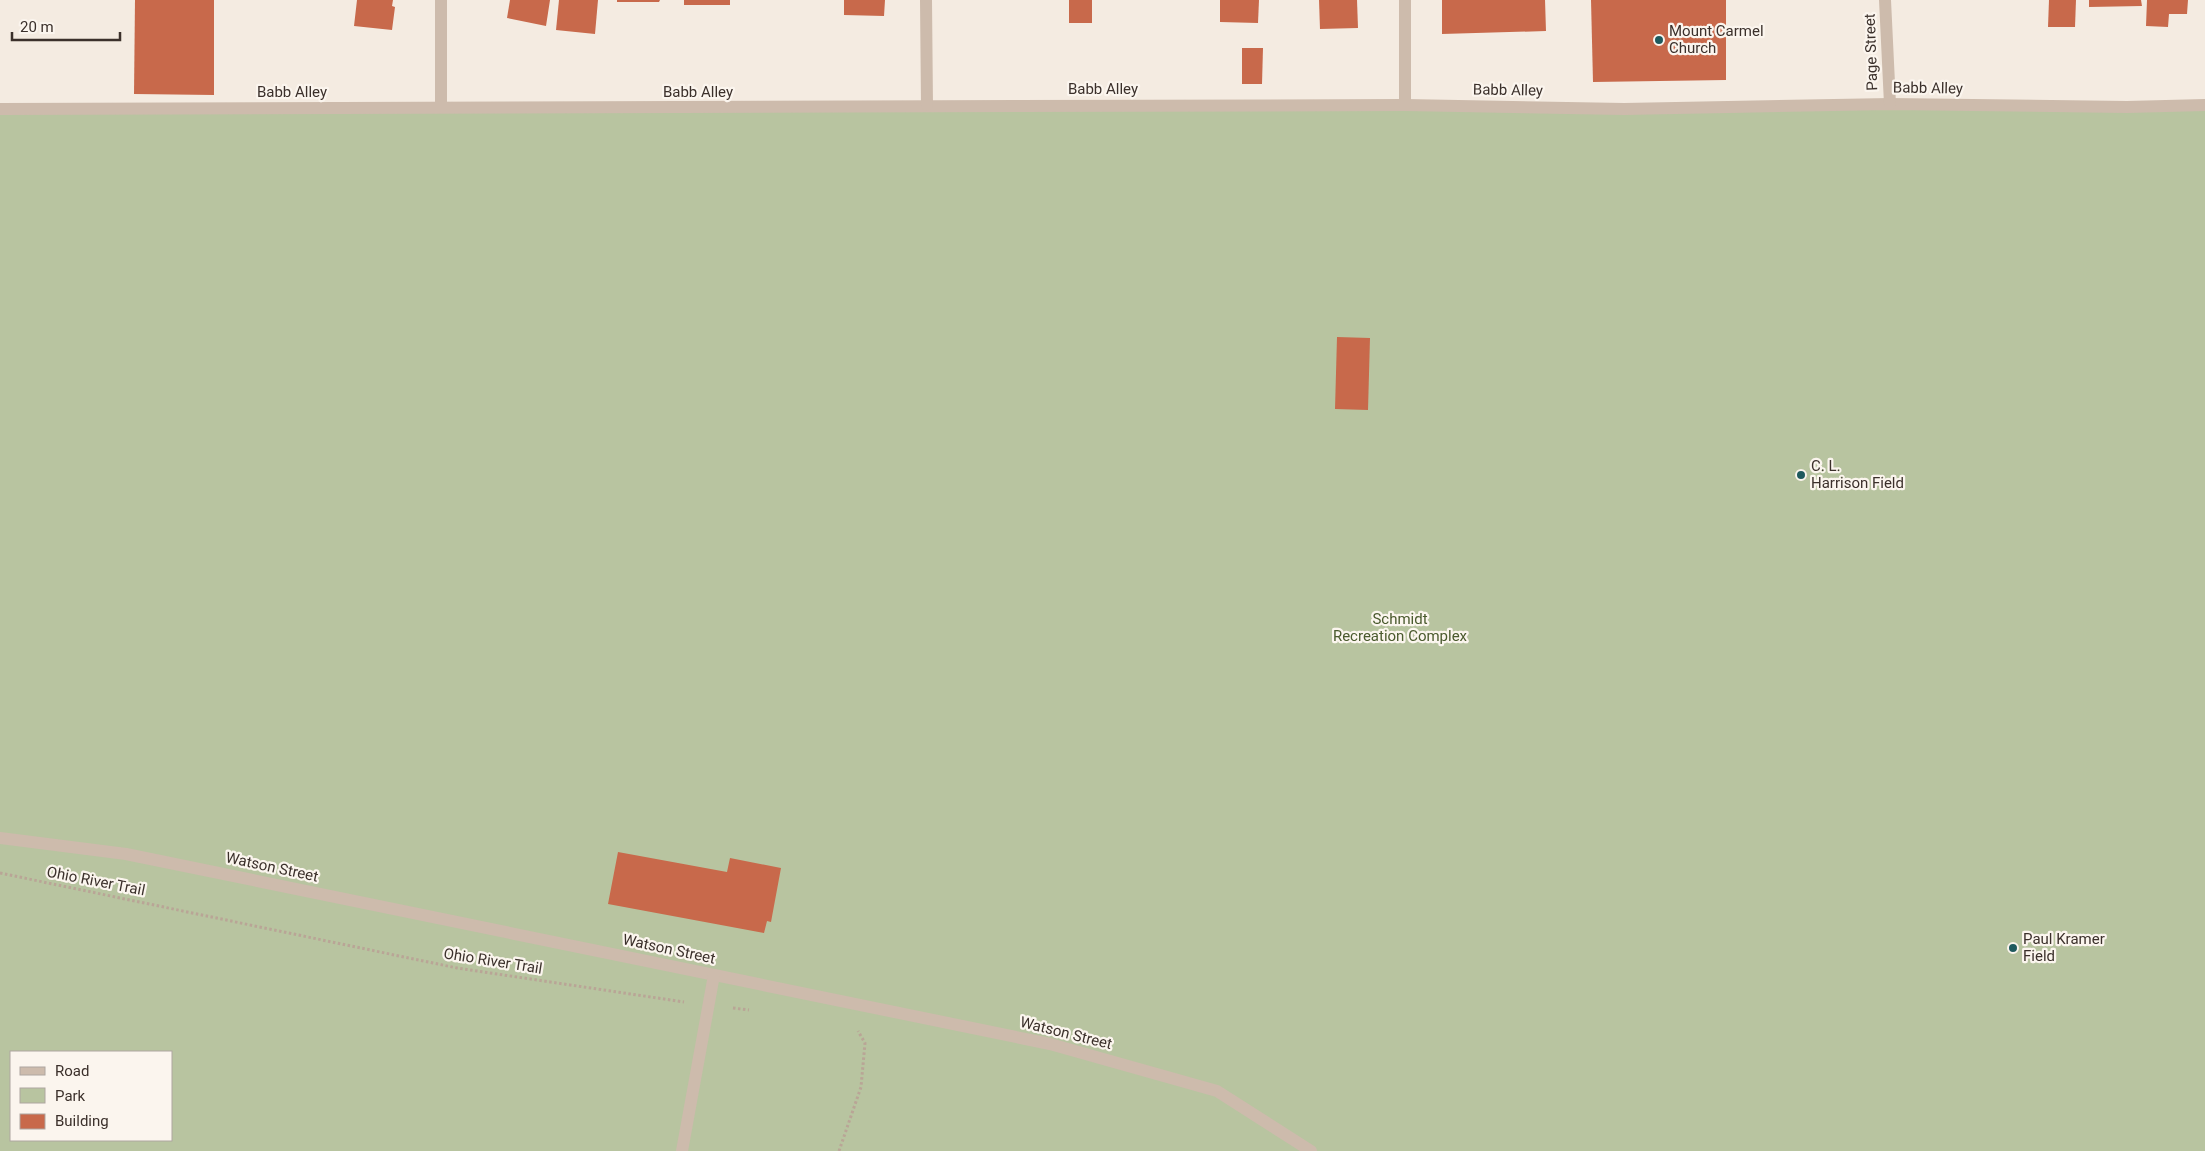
<svg xmlns="http://www.w3.org/2000/svg" width="2205" height="1151" viewBox="0 0 2205 1151" font-family="Roboto,sans-serif">
<style>
.green{fill:#b8c4a0;fill-rule:evenodd}
.building{fill:#c8694b}
.lines{fill:none;stroke-linecap:round;stroke-linejoin:round}
.path{stroke:#b9a596;stroke-width:3;stroke-dasharray:2.5 2.5;stroke-linecap:butt}
.lane{stroke:#cdbbac;stroke-width:12}
.street{stroke:#cdbbac;stroke-width:12}
.poi-dot{fill:#1f5a5e;stroke:#fbf5ee;stroke-width:2}
.labels{text-anchor:middle;stroke-width:4.5;stroke-linejoin:round;paint-order:stroke}
.poi-label{font-size:15px;fill:#3b302b;stroke:#fbf5ee;text-anchor:start}
.street-label{font-size:15px;fill:#3b302b;stroke:#fbf5ee}
.park-label{font-size:15px;fill:#4a5a2e;stroke:#fbf5ee}
</style>
<rect width="100%" height="100%" fill="#f4ebe1"/>
<path class="green" d="M 2205,105 L 2205,1151 L 0,1151 L 0,109 ZM 11,1052 L 171,1052 L 171,1140 L 11,1140 Z"/>
<g class="building">
<polygon points="135,0 214,0 214,95 134,94"/>
<polygon points="357,0 393,0 392,6 395,7 392,30 354,26"/>
<polygon points="510,0 550,0 546,26 507,18"/>
<polygon points="559,0 598,0 595,34 556,30"/>
<polygon points="617,0 660,0 659,2 617,2"/>
<rect x="684" y="0" width="46" height="5"/>
<polygon points="844,0 885,0 884,16 844,15"/>
<rect x="1069" y="0" width="23" height="23"/>
<polygon points="1220,0 1259,0 1258,23 1220,22"/>
<polygon points="1319,0 1357,0 1358,28 1320,29"/>
<polygon points="1442,0 1545,0 1546,31 1442,34"/>
<polygon points="1591,0 1726,0 1726,80 1593,82"/>
<polygon points="2049,0 2076,0 2075,27 2048,27"/>
<polygon points="2089,0 2141,0 2142,6 2089,7"/>
<polygon points="2147,0 2188,0 2187,14 2169,14 2168,27 2146,26"/>
<polygon points="1242,48 1263,48 1262,84 1242,84"/>
<polygon points="1337,337 1370,338 1368,410 1335,409"/>
<polygon points="618,852 727,872 730,858 781,868 771,922 767,921 764,933 608,904"/>
</g>
<g class="lines">
<g class="path">
<polyline points="0,873 457,968 684,1002"/>
<polyline points="733,1008 749,1010"/>
<polyline points="839,1151 861,1087 865,1043 858,1031"/>
</g>
<g class="lane">
<polyline points="0,109 1405,105 1624,109 1890,104 2127,107 2205,105"/>
<polyline points="0,838 126,854 1050,1044 1217,1091 1311,1151"/>
<polyline points="682,1151 714,975"/>
</g>
<g class="street">
<polyline points="441,0 441,107"/>
<polyline points="926,0 927,105"/>
<polyline points="1885,0 1890,104"/>
<polyline points="1405,105 1405,0"/>
</g>
</g>
<g class="poi-dot">
<circle cx="1659" cy="40" r="5"/>
<circle cx="1801" cy="475" r="5"/>
<circle cx="2013" cy="948" r="5"/>
</g>
<g class="labels">
<g class="poi-label">
<text x="1669" y="36">Mount Carmel<tspan x="1669" dy="17">Church</tspan></text>
<text x="1811" y="471">C. L.<tspan x="1811" dy="17">Harrison Field</tspan></text>
<text x="2023" y="944">Paul Kramer<tspan x="2023" dy="17">Field</tspan></text>
</g>
<g class="street-label">
<text transform="translate(1871 52) rotate(-92)" y="5">Page Street</text>
<text transform="translate(1928 88) rotate(1)" y="5">Babb Alley</text>
<text x="1103" y="94">Babb Alley</text>
<text transform="translate(1508 90) rotate(1)" y="5">Babb Alley</text>
<text x="292" y="97">Babb Alley</text>
<text x="698" y="97">Babb Alley</text>
<text transform="translate(272 867) rotate(12)" y="5">Watson Street</text>
<text transform="translate(96 881) rotate(11)" y="5">Ohio River Trail</text>
<text transform="translate(669 949) rotate(12)" y="5">Watson Street</text>
<text transform="translate(493 961) rotate(9)" y="5">Ohio River Trail</text>
<text transform="translate(1066 1033) rotate(14)" y="5">Watson Street</text>
</g>
<g class="park-label">
<text x="1400" y="624">Schmidt<tspan x="1400" dy="17">Recreation Complex</tspan></text>
</g>
</g>
<rect x="10" y="1051" width="162" height="90" fill="#fbf5ee" stroke="#aea6a0"/>
<rect x="20" y="1067" width="25" height="8" fill="#cdbbac" stroke="#aea6a0"/>
<text x="55" y="1076" font-size="15" fill="#3b302b">Road</text>
<rect x="20" y="1088" width="25" height="15" fill="#b8c4a0" stroke="#aea6a0"/>
<text x="55" y="1101" font-size="15" fill="#3b302b">Park</text>
<rect x="20" y="1114" width="25" height="15" fill="#c8694b" stroke="#aea6a0"/>
<text x="55" y="1126" font-size="15" fill="#3b302b">Building</text>
<path d="M12 32v8h108v-8" fill="none" stroke="#3b302b" stroke-width="2.5"/>
<text x="20" y="32" font-size="15" fill="#3b302b" stroke="#fbf5ee" stroke-width="4" paint-order="stroke">20 m</text>
</svg>
